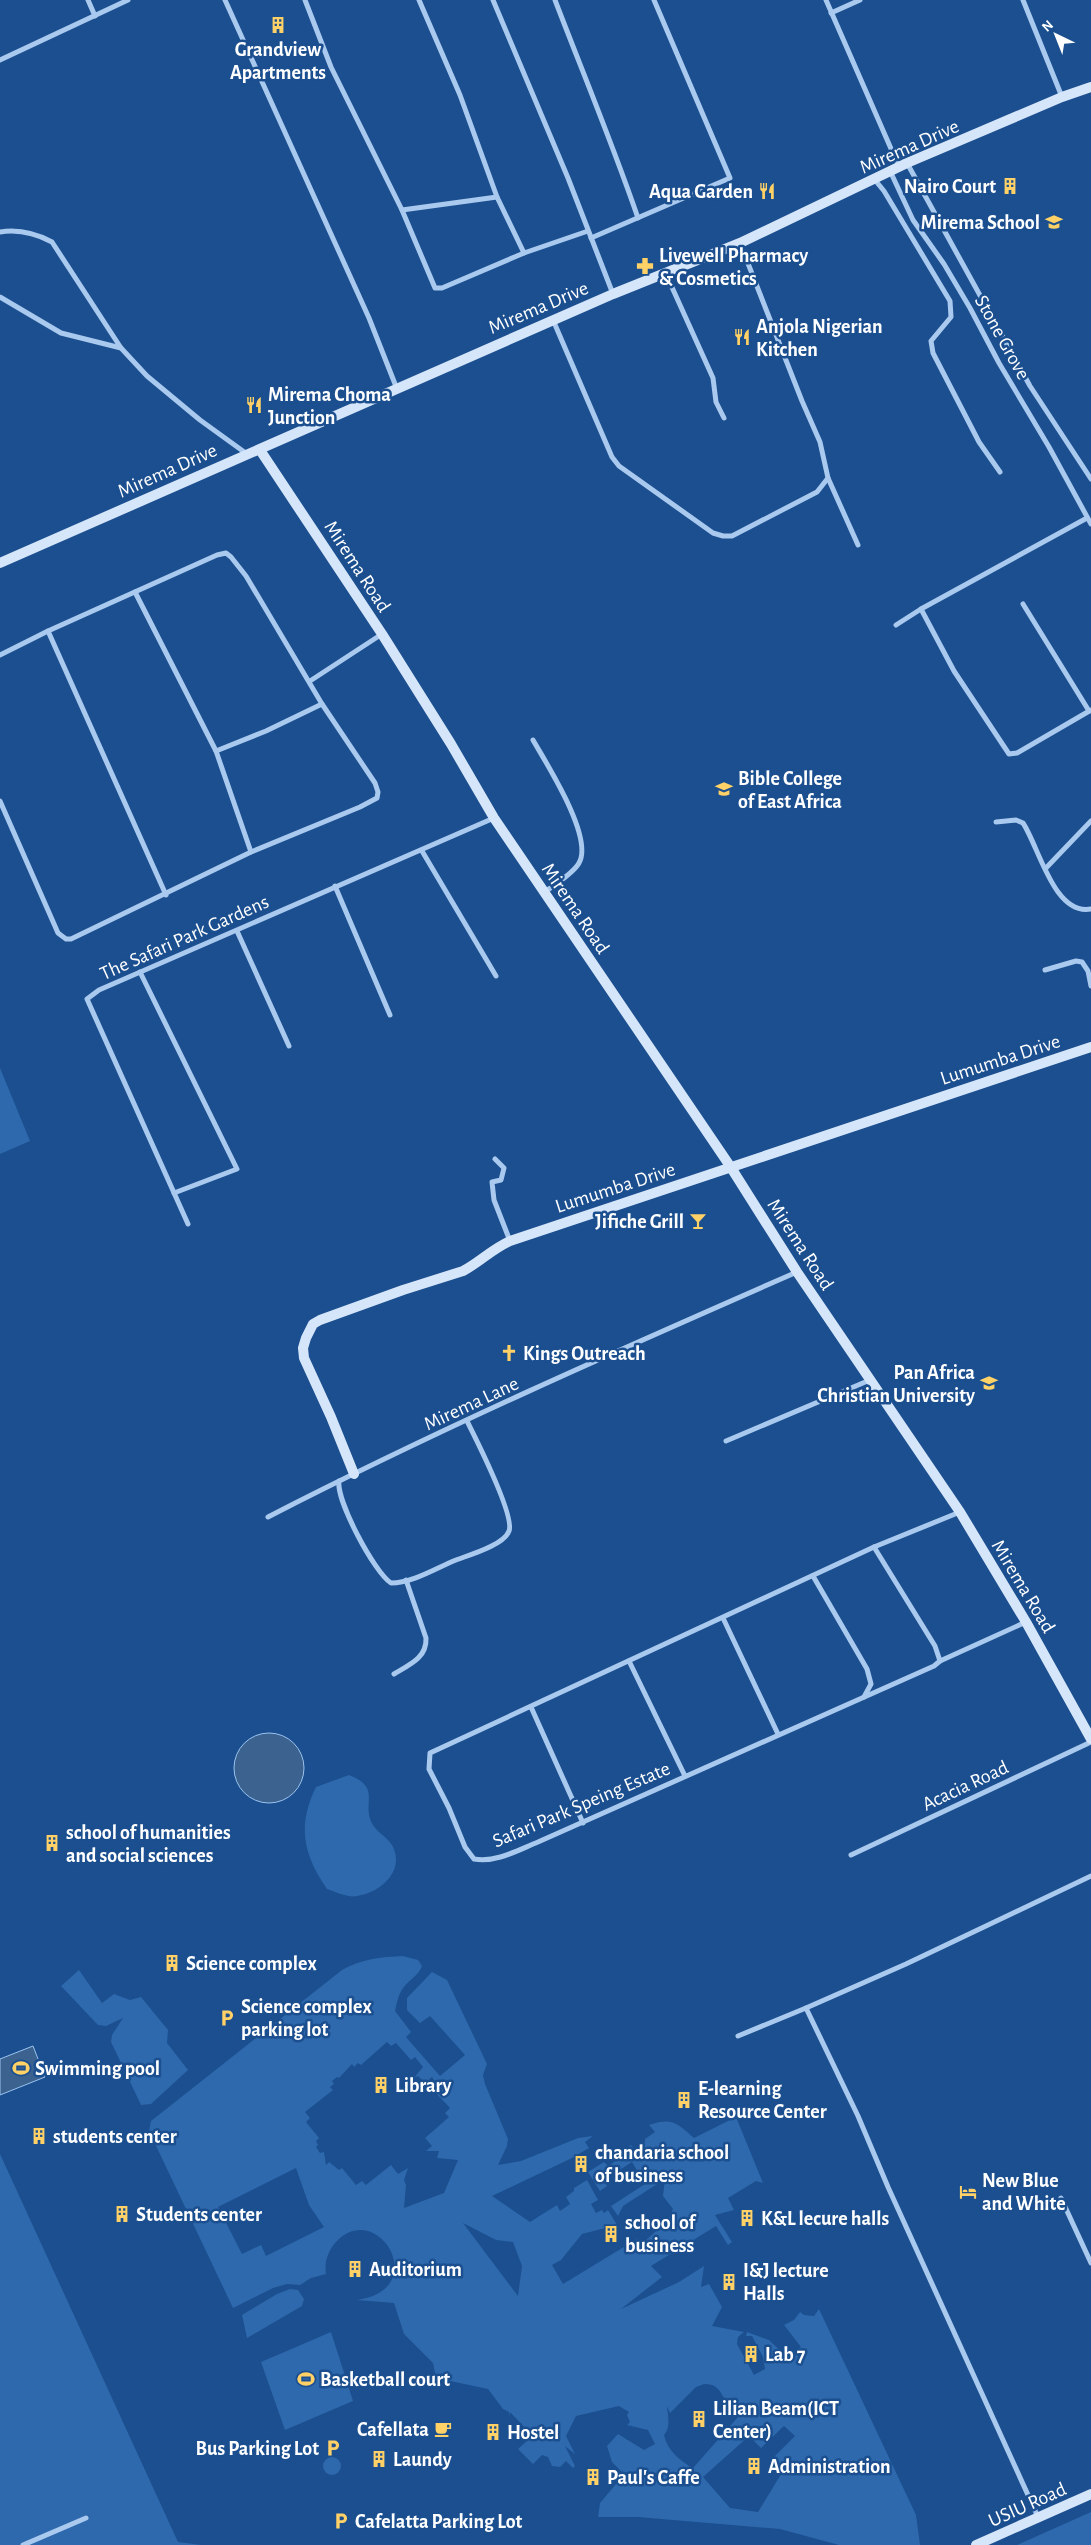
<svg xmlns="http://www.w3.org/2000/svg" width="1091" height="2545" viewBox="0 0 1091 2545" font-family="'Alegreya Sans',sans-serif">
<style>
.green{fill:#2e69ad;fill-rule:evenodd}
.water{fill:#3c6290;stroke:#9cc4f0}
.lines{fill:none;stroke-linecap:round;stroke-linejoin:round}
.street{stroke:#a9c9ee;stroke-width:5}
.secondary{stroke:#d6e6fa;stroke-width:10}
.labels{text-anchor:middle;stroke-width:5;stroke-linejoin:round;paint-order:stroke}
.poi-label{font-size:20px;font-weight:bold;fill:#fff;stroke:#1b4f8f;text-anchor:start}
.street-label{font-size:20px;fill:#fff;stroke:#1b4f8f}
</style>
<rect width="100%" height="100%" fill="#1b4f8f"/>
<g class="green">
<polygon points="0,1068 30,1141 0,1154"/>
<path d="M 349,1775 C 383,1788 360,1804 373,1825 C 378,1833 387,1837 392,1845 C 406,1870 381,1893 357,1896 C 348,1898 336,1892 327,1889 C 303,1854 297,1826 316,1787 Z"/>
<path d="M 403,1956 L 418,1960 L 422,1966 C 418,1976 410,1979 403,1988 C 398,1995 397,2003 395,2011 L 411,2032 L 406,2037 L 440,2076 L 465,2055 L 430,2016 L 420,2023 L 407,2010 L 407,1998 L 432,1972 L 447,1980 L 487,2064 L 483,2075 L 485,2084 L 508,2139 L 507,2146 L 498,2165 L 521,2161 L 578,2138 L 593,2136 L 585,2142 L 589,2148 L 572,2158 L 492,2196 L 530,2222 L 557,2205 L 560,2211 L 570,2204 L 566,2197 L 574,2191 L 574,2188 L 587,2180 L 598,2200 L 591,2204 L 596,2213 L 602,2210 L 604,2213 L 608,2210 L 617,2225 L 582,2234 L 561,2260 L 552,2265 L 563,2284 L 637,2239 L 644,2242 L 668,2220 L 673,2209 L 663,2196 L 665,2179 L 623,2206 L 618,2216 L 611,2206 L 645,2184 L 632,2162 L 604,2180 L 607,2186 L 600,2191 L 588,2172 L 604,2162 L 608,2166 L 616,2161 L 613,2157 L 631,2145 L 634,2149 L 645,2142 L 645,2139 L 655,2132 L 649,2125 C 672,2117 677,2123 694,2138 L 736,2117 L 763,2183 L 756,2181 L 728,2198 L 734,2210 L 715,2215 L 732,2242 L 728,2245 L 716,2226 L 651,2266 L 662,2277 L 621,2309 L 679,2282 L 704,2266 L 701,2287 L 709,2284 L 722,2307 L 712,2326 L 744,2332 L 738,2337 L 737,2344 L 754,2375 L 765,2369 L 763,2357 L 752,2336 L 746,2336 L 747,2332 L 769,2340 L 786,2356 L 801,2347 L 784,2325 L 794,2320 L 800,2312 L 804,2315 L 814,2316 L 819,2309 L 916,2515 L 920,2545 L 839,2545 L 780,2529 L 638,2517 L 598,2517 L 600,2503 L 616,2484 L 622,2472 L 612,2462 L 607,2446 L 618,2434 L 644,2450 L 655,2444 L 648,2430 L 627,2425 L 630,2422 L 627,2415 L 629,2412 L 619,2406 L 576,2416 L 566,2436 L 575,2454 L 565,2446 L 575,2466 L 573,2468 L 566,2461 L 560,2467 L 552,2466 L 548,2457 L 542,2455 L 533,2464 L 518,2449 L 529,2439 L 524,2434 L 527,2430 L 510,2412 L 510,2416 L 509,2412 L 503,2409 L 488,2389 L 436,2378 L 433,2363 L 404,2334 L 394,2303 L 357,2300 C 433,2289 377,2198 336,2242 C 328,2251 324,2262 326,2274 L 311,2278 L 300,2285 L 287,2284 L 273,2288 L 233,2308 L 149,2131 L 151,2121 L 342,1970 C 362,1959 380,1957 403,1956 ZM 387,2042 L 391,2046 L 396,2043 L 411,2060 L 415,2057 L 423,2067 L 414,2078 L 418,2076 L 422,2080 L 419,2084 L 421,2087 L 432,2077 L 438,2087 L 434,2091 L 450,2108 L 445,2113 L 449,2117 L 425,2138 L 432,2146 L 426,2151 L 439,2151 L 437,2158 L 458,2160 L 444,2193 L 404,2208 L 406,2185 L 404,2180 L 408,2168 L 398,2174 L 391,2165 L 366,2185 L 362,2181 L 356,2185 L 342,2168 L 339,2170 L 329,2162 L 326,2165 L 324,2152 L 320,2153 L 316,2147 L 318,2145 L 316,2141 L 319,2138 L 306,2122 L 310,2118 L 305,2112 L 333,2090 L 330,2087 L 334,2084 L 332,2081 L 337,2077 L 339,2078 L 352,2064 L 354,2067 L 358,2063 L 361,2065 ZM 296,2168 L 309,2205 L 324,2227 L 266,2256 L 261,2245 L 242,2254 L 218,2207 ZM 463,2223 L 496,2240 L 513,2242 L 522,2266 L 518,2296 ZM 704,2384 C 717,2384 720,2390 725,2401 C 727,2407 734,2412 738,2417 L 693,2468 C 680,2461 667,2450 664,2435 C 671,2427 668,2417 667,2406 L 670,2413 L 696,2387 ZM 784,2426 L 795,2436 L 772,2459 L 783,2471 L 758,2512 L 730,2508 L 703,2477 L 749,2436 L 761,2448 Z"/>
<polygon points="79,1970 102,2003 114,1994 130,2000 141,1997 168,2030 167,2043 188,2070 151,2104 141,2105 111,2042 112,2035 123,2018 106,2026 98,2025 61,1986"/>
<polygon points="0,2154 178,2542 202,2545 0,2545"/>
<polygon points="290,2289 298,2290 304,2299 302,2306 247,2338 242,2315 277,2294"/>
<polygon points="331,2332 353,2401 285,2430 261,2362"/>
<circle cx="332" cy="2466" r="9"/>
<polygon points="1091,2512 1091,2545 1017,2545"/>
</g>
<g class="water">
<circle cx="269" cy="1768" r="35"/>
<polygon points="33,2046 45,2077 0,2095 0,2059"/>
</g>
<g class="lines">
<g class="street">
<polyline points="88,0 95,16"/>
<polyline points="225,0 369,318 397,389"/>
<polyline points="305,0 331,67 402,210 435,288 442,288 524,253"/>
<polyline points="419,0 460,95 497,197 524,253 588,231"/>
<polyline points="493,0 568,178 613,294"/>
<path d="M 555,0 C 583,73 613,145 638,218"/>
<polyline points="826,0 899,167"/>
<polyline points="1023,0 1062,97"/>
<polyline points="831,13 860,0"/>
<polyline points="0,60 128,0"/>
<polyline points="907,163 1030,386 1091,479"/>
<polyline points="891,173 913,220 944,264 970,308 999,363 1049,447 1091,524"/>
<polyline points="875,180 884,191 950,301 951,317 931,341 933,353 979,442 1000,472"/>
<polyline points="402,210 497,197"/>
<path d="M 0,232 C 19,229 35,233 52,242 L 121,348"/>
<polyline points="591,238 730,178 654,0"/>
<polyline points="666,274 713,378 716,402 724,418"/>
<polyline points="0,297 61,333 121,348 147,376 200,420 247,454"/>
<polyline points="553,320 612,457 619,466 713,533 723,536 732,536 817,492 828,478 820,442 802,401 740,243"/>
<polyline points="828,478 858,545"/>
<polyline points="135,592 216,751 251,852"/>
<polyline points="1023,604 1089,711"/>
<polyline points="921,609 954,671 1009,754 1017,753 1091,710"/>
<polyline points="896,625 921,609 1087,518"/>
<polyline points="0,655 48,631 166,895"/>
<polyline points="310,681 382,634"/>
<path d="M 533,740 C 546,763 594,837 579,863 C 573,874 555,884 545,892"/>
<polyline points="216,751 266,731 322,704"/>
<polyline points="0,801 58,933 66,939 71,939 251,852 360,807 377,798 378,792 375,783 322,704 246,576 231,557 226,553 217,555 48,631"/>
<path d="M 996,822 L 1016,820 L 1023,823 C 1039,847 1054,916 1091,909"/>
<polyline points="422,851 496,976"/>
<polyline points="1046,868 1091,821"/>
<polyline points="335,886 390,1015"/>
<polyline points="237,931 289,1046"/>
<polyline points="1045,970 1076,961 1082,962 1088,971 1091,986"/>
<polyline points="140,972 237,1169 174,1193"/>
<polyline points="495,1159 504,1168 501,1180 492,1182 494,1200 510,1241"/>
<polyline points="188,1224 87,999 99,990 494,818"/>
<polyline points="726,1441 870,1380"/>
<path d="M 339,1481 C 336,1500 374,1572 391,1583 C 413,1583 436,1568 456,1560 C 469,1555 504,1545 509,1531 C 515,1516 476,1439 467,1421"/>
<path d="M 960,1512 L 874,1547 L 430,1753 L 429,1769 L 449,1808 L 465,1847 L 474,1859 C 496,1863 518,1850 538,1842 L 934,1666 L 940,1661 L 1026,1622"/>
<path d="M 268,1517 C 441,1428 619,1350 797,1272"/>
<polyline points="874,1547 935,1646 940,1661"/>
<polyline points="813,1576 867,1669 871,1684 864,1697"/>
<polyline points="723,1618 778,1734"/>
<polyline points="629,1661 685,1776"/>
<path d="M 394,1674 C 409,1665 427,1658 426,1638 L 406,1580"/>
<polyline points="531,1707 583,1823"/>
<polyline points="851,1855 1091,1742"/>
<polyline points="738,2036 806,2008"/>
<polyline points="1061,2198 1091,2263"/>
<polyline points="1038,2517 888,2187 858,2116 806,2008 906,1964 1091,1876"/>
<polyline points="23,2545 86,2518"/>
</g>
<g class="secondary">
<polyline points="260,450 382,634 451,744 494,818 730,1166 797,1272 960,1512 1026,1622 1091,1739"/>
<polyline points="0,563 613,294 740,243 907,163 1062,97 1091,87"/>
<path d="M 354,1474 L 331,1417 L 304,1358 L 303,1348 L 306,1338 L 313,1324 L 320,1320 L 403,1290 L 463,1271 C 480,1262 492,1249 510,1241 L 1091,1047"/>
<polyline points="976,2545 1091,2494"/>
</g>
</g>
<defs>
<g id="building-bare" transform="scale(1.35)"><path d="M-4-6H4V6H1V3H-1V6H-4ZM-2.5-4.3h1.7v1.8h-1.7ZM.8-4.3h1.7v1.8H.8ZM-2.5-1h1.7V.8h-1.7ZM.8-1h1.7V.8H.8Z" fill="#ffd166" stroke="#1b4f8f" stroke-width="2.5" paint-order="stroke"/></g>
<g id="restaurant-bare" transform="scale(1.35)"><path d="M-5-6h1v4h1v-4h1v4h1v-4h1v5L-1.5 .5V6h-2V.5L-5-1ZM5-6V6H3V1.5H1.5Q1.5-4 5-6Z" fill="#ffd166" stroke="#1b4f8f" stroke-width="2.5" paint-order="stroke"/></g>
<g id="school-bare" transform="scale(1.35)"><path d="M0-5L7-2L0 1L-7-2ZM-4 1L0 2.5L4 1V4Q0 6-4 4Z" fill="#ffd166" stroke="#1b4f8f" stroke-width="2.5" paint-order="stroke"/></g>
<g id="pharmacy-bare" transform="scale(1.35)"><path d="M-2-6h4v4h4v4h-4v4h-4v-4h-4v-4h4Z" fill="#ffd166" stroke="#1b4f8f" stroke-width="2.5" paint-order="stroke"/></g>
<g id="university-bare" transform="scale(1.35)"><path d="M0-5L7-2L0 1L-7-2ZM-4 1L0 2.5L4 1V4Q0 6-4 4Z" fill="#ffd166" stroke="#1b4f8f" stroke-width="2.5" paint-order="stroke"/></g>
<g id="bar-bare" transform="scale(1.35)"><path d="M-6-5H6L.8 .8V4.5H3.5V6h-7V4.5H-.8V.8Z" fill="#ffd166" stroke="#1b4f8f" stroke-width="2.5" paint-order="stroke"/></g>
<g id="church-bare" transform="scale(1.35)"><path d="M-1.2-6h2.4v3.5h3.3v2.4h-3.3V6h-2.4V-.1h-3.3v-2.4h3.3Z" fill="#ffd166" stroke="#1b4f8f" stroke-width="2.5" paint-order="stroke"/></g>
<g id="parking-bare" transform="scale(1.35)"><path d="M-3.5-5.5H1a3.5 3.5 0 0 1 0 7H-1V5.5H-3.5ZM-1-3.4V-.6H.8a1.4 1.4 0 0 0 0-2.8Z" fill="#ffd166" stroke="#1b4f8f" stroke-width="2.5" paint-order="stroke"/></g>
<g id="stadium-bare" transform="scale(1.35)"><path d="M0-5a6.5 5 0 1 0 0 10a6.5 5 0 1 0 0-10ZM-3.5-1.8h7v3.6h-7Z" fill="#ffd166" stroke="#1b4f8f" stroke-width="2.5" paint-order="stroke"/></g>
<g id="hotel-bare" transform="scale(1.35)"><path d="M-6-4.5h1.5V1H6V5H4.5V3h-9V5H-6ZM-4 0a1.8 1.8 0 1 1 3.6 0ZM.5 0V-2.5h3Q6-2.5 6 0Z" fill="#ffd166" stroke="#1b4f8f" stroke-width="2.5" paint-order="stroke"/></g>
<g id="cafe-bare" transform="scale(1.35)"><path d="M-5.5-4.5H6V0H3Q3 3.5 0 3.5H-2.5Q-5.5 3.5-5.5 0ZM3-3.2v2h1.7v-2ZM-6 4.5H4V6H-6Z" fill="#ffd166" stroke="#1b4f8f" stroke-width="2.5" paint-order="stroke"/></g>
</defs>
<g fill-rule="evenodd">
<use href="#building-bare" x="278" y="25"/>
<use href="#building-bare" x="1010" y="186"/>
<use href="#restaurant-bare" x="767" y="191"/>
<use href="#school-bare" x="1054" y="222"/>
<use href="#pharmacy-bare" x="645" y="266"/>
<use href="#restaurant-bare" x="742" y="337"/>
<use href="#restaurant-bare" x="254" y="405"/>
<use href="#university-bare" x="724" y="789"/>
<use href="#bar-bare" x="698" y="1221"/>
<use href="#church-bare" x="509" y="1353"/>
<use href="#university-bare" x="989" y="1383"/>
<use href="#building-bare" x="52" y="1843"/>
<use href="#building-bare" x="172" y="1963"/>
<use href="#parking-bare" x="227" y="2018"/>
<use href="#stadium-bare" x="21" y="2068"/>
<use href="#building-bare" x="381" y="2085"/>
<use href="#building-bare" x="684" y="2100"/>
<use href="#building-bare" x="39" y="2136"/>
<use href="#building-bare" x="581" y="2164"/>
<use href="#hotel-bare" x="968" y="2192"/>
<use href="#building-bare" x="122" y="2214"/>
<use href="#building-bare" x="747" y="2218"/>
<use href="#building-bare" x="611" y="2234"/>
<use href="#building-bare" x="355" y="2269"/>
<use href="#building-bare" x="729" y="2282"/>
<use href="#building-bare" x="751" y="2354"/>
<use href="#stadium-bare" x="306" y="2379"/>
<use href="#building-bare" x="699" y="2419"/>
<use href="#cafe-bare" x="443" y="2429"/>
<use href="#building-bare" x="493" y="2432"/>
<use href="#parking-bare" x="333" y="2448"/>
<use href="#building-bare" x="379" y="2459"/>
<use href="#building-bare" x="754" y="2466"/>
<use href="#building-bare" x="593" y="2477"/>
<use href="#parking-bare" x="341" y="2521"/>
</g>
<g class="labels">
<g class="poi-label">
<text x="278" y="56" text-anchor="middle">Grandview<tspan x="278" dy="23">Apartments</tspan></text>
<text x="996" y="193" text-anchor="end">Nairo Court</text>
<text x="753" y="198" text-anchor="end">Aqua Garden</text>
<text x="1040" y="229" text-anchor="end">Mirema School</text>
<text x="659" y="262">Livewell Pharmacy<tspan x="659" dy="23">&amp; Cosmetics</tspan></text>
<text x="756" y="333">Anjola Nigerian<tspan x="756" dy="23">Kitchen</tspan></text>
<text x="268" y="401">Mirema Choma<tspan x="268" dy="23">Junction</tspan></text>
<text x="738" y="785">Bible College<tspan x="738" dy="23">of East Africa</tspan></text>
<text x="684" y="1228" text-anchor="end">Jifiche Grill</text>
<text x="523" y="1360">Kings Outreach</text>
<text x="975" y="1379" text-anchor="end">Pan Africa<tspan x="975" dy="23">Christian University</tspan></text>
<text x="66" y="1839">school of humanities<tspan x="66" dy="23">and social sciences</tspan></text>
<text x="186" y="1970">Science complex</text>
<text x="241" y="2013">Science complex<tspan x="241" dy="23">parking lot</tspan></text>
<text x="35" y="2075">Swimming pool</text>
<text x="395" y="2092">Library</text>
<text x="698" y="2095">E-learning<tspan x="698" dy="23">Resource Center</tspan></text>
<text x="53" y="2143">students center</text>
<text x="595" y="2159">chandaria school<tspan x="595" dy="23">of business</tspan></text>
<text x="982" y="2187">New Blue<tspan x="982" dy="23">and White</tspan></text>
<text x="136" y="2221">Students center</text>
<text x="761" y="2225">K&amp;L lecure halls</text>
<text x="625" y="2229">school of<tspan x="625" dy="23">business</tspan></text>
<text x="369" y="2276">Auditorium</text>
<text x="743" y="2277">I&amp;J lecture<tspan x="743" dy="23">Halls</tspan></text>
<text x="765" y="2361">Lab 7</text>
<text x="320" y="2386">Basketball court</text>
<text x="713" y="2415">Lilian Beam(ICT<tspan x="713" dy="23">Center)</tspan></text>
<text x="429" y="2436" text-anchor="end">Cafellata</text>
<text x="507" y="2439">Hostel</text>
<text x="319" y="2455" text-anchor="end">Bus Parking Lot</text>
<text x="393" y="2466">Laundy</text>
<text x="768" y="2473">Administration</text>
<text x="607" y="2484">Paul's Caffe</text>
<text x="355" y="2528">Cafelatta Parking Lot</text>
</g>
<g class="street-label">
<text transform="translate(909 146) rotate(-24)" y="7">Mirema Drive</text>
<text transform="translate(538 307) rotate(-23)" y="7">Mirema Drive</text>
<text transform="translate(1003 337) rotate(61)" y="7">Stone Grove</text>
<text transform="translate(167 470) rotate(-24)" y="7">Mirema Drive</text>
<text transform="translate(358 566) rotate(57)" y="7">Mirema Road</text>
<text transform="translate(576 908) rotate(56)" y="7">Mirema Road</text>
<text transform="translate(184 937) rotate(-24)" y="7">The Safari Park Gardens</text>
<text transform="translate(1000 1059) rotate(-18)" y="7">Lumumba Drive</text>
<text transform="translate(615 1187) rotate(-18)" y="7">Lumumba Drive</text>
<text transform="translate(801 1244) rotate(57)" y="7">Mirema Road</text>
<text transform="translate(471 1403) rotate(-25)" y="7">Mirema Lane</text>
<text transform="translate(1024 1586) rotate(59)" y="7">Mirema Road</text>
<text transform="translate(965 1785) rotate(-25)" y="7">Acacia Road</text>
<text transform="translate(581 1804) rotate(-23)" y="7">Safari Park Speing Estate</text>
<text transform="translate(1027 2504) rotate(-24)" y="7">USIU Road</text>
</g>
</g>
<g transform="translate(1056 35) rotate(317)" stroke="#1b4f8f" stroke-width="4" paint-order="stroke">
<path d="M0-4L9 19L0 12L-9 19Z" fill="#ffffff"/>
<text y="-8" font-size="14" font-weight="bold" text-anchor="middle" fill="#ffffff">N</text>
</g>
</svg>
